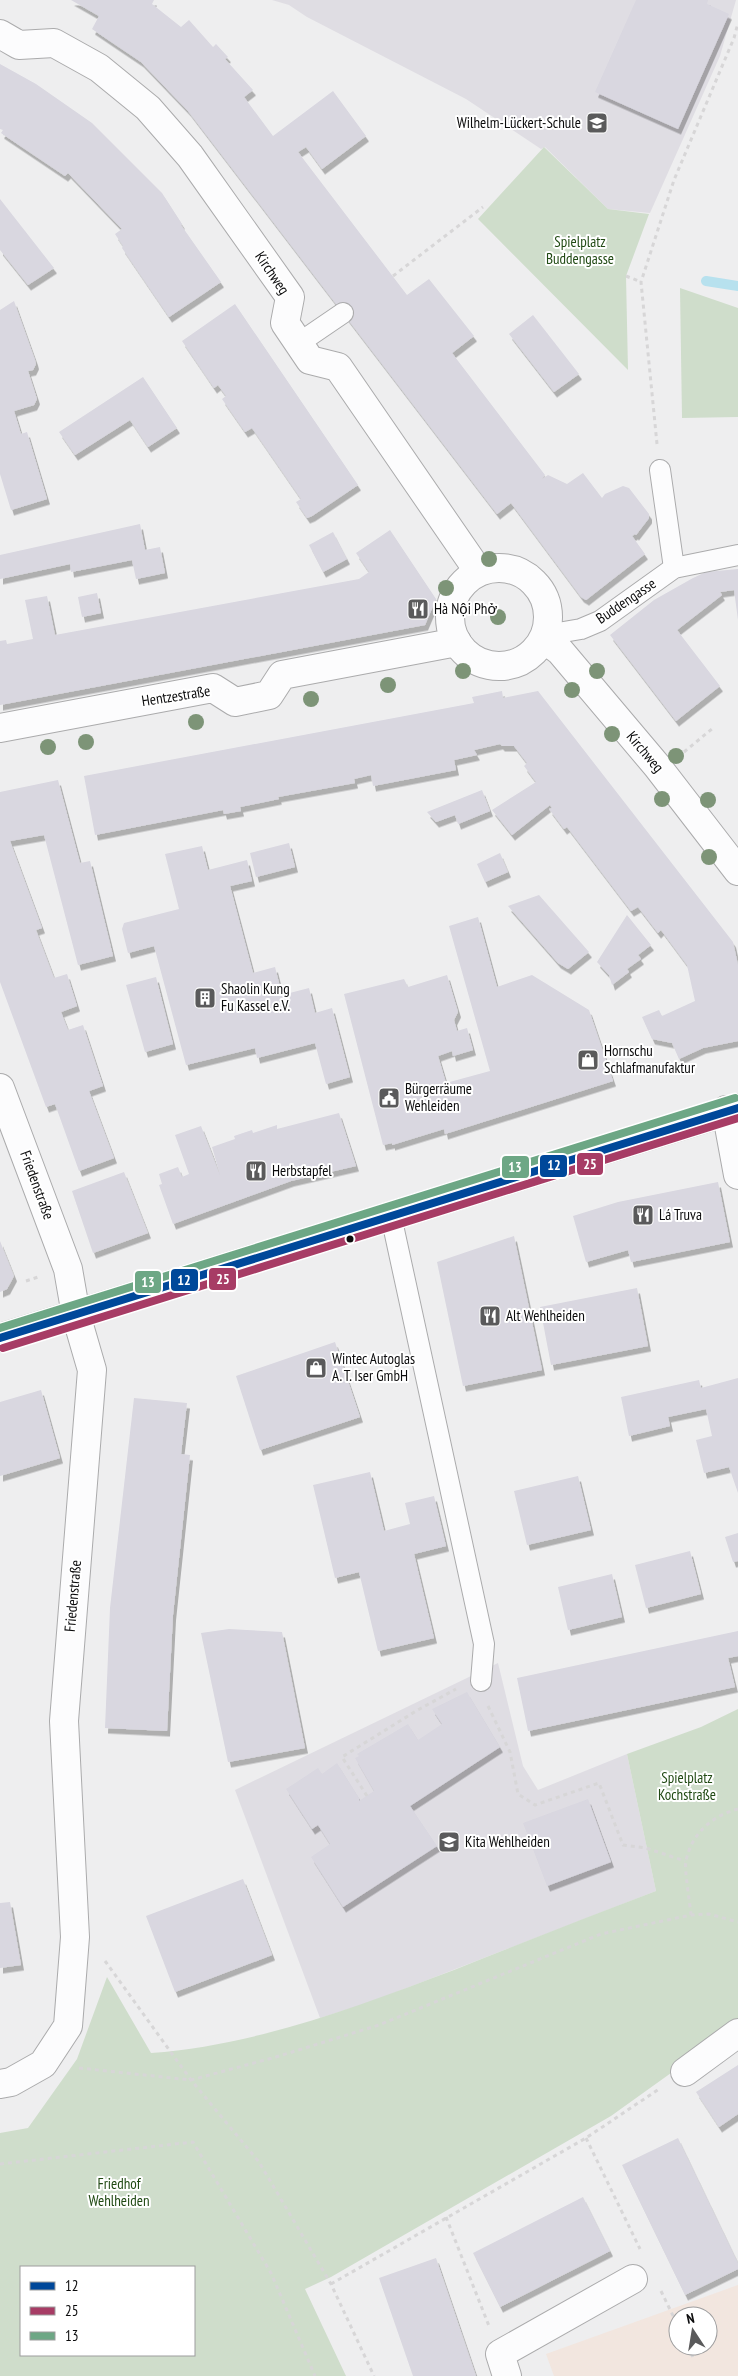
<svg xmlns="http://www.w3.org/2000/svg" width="738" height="2376" viewBox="0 0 738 2376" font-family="'PT Sans Narrow',sans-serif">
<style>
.commercial{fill:#f2e6df;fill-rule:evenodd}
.built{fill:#dfdde3}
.green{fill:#cfddcb;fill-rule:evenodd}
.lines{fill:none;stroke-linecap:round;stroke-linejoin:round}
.stream{stroke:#b7e1ee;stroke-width:10}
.building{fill:#d9d7e0;filter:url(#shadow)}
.service-casing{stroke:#ababac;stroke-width:22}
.minor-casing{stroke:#ababac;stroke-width:30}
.secondary-casing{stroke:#ababac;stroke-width:30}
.path{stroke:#d7d6d7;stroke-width:3;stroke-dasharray:4 4;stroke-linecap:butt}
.service{stroke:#fcfcfd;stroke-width:20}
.minor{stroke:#fcfcfd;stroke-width:28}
.secondary{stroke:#fcfcfd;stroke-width:28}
.bus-1-casing{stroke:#fff;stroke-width:11}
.bus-2-casing{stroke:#fff;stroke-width:11}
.bus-3-casing{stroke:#fff;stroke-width:11}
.bus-1{stroke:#00489a;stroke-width:8}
.bus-2{stroke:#a73c65;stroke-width:8}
.bus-3{stroke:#6da785;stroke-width:8}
.tree{fill:#7d9477}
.bus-dot{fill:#0b0b0c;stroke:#fff;stroke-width:2}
.labels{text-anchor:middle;stroke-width:4;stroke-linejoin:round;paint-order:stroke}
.poi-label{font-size:15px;fill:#0b0b0c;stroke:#fff;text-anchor:start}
.park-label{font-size:15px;fill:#214a14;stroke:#fff}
.street-label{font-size:15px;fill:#0b0b0c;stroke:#fff}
.line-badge{stroke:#fff;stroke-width:2}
.badge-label{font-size:14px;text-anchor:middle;font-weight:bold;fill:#fff}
</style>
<defs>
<filter id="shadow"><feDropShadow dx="3" dy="5.5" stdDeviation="0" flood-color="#0004"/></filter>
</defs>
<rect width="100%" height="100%" fill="#eeeeef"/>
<path class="commercial" d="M 738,2285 L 738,2376 L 554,2376 L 546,2354 ZM 678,2316 L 708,2316 L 708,2346 L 678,2346 Z"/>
<g class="built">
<polygon points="272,0 736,0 720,56 650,213 608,209 545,147 541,149 466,99 307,17 289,5"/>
<polygon points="498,1663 523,1766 538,1790 627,1754 656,1891 371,2002 320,2018 235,1790"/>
</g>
<g class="green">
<polygon points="544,147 608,209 649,214 626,276 628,370 478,219"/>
<polygon points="680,288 738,308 738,417 682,418"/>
<path d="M 738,1709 L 738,2025 L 611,2116 L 331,2277 L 305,2289 L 346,2376 L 0,2376 L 0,2133 L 28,2128 L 77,2059 L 107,1977 L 151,2053 C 257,2045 356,2007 454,1970 C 521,1943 588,1917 656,1891 L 627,1754 L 701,1727 ZM 21,2267 L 194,2267 L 194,2355 L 21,2355 Z"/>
</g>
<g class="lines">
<polyline class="stream" points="706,281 738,286"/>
</g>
<g class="building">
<polygon points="71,0 154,0 152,4 181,27 189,20 213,47 216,44 228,57 225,59 253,90 244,97 273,136 333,91 366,136 322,169 306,147 298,152 407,295 429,279 474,336 452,353 545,475 542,479 548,475 567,484 583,473 602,498 605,494 623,486 629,488 649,514 649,518 636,535 635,534 632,536 645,554 586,600 581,597 511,503 497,514 188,111 141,62 92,29 99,16"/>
<polygon points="636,0 708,0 707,4 729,14 678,129 595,92"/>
<polygon points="0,64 36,84 92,123 162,193 182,224 181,225 221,282 169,317 122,248 123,246 115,234 122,229 68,173 65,176 1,133 3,130 0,129"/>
<polygon points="0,199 54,268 28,285 0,250"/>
<polygon points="14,301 35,360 36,364 33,370 28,371 37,399 34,405 14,411 21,434 27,432 47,499 11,510 0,474 0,310"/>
<polygon points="235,304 358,485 312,516 307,518 296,502 301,499 252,428 245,432 222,399 226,396 218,385 214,388 182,341"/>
<polygon points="533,315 579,374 554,392 509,334"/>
<polygon points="143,377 177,428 148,447 130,420 75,455 59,432"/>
<polygon points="140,524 145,550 160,547 165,573 136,579 132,560 71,572 70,564 0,579 0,555"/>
<polygon points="390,530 436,599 425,625 0,705 0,641 6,640 7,644 33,639 25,600 47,596 55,635 359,579 369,572 356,553"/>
<polygon points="333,532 347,559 323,572 309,545"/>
<polygon points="738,569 738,620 734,590 720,592 722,595 677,630 720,686 676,721 610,635 654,600 693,578 706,572"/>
<polygon points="97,593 101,613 82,617 78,597"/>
<polygon points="502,691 503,698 538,691 733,942 738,965 738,1041 703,1048 679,1059 672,1043 652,1039 642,1017 659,1010 662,1016 695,1001 687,965 661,930 658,933 638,907 631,911 567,827 564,829 549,809 552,808 550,805 512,835 492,810 536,782 524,766 527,763 514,746 502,746 500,744 474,750 477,755 454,760 456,770 373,786 371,775 354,779 355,783 278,797 279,799 240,807 241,811 224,814 223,810 95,835 84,776 474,703 472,697"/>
<polygon points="58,780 80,863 90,861 113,956 78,965 44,835 10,841 42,928 36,930 54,978 67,974 77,1006 61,1012 68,1030 83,1025 103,1086 89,1091 114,1158 79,1171 55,1104 46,1107 0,982 0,792"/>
<polygon points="482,790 490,811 458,824 455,815 436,822 427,812"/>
<polygon points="289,843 295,867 256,877 250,853"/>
<polygon points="202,846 208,870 247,860 252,881 230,886 253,973 275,967 282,995 309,988 315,1013 332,1008 350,1077 326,1084 315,1043 257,1058 255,1048 186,1065 154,946 128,953 122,929 124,923 179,909 165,854"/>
<polygon points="500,853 508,872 485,882 477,864"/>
<polygon points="539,895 589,952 568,969 558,963 508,906"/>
<polygon points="627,915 651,945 638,955 641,959 627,969 629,972 612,985 609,975 597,962"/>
<polygon points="478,917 497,987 532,975 589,1010 613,1081 445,1134 444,1129 392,1145 392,1143 383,1145 344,994 404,979 408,987 447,975 458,1012 454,1020 457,1031 467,1028 473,1050 453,1056 452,1051 438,1056 446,1083 490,1071 449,926"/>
<polygon points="156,977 173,1044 145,1052 126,985"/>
<polygon points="339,1113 356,1166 291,1181 173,1224 159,1185 162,1184 159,1174 178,1167 182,1177 189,1174 175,1135 201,1126 220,1175 212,1147 235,1139 234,1136 252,1130 253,1133 277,1125 277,1129"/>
<polygon points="124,1172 148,1233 93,1253 72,1191"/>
<polygon points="718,1182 730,1242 631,1262 628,1250 586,1262 573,1216 618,1202"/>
<polygon points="514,1236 542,1370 463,1386 437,1262"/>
<polygon points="0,1241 14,1276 7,1289 0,1292"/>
<polygon points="637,1288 648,1346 551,1365 540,1307"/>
<polygon points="335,1342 360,1417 260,1450 236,1376"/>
<polygon points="738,1378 738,1493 729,1467 704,1473 696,1440 712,1436 706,1409 668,1417 670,1426 629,1436 621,1397 699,1380 701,1388"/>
<polygon points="41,1390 60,1458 0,1476 0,1402"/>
<polygon points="134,1398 187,1403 181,1454 190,1455 173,1615 167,1731 105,1728 110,1608"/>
<polygon points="370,1472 384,1531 410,1524 405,1503 434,1496 446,1546 414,1554 434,1638 378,1651 359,1572 335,1578 313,1485"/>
<polygon points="578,1476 591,1530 527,1545 514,1491"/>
<polygon points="738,1533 738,1561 733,1562 725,1537"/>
<polygon points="690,1551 701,1594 646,1608 635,1565"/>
<polygon points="612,1574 622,1617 568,1630 558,1587"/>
<polygon points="229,1629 282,1632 305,1748 228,1762 201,1633"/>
<polygon points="738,1631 738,1656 728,1658 735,1687 528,1731 517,1678"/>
<polygon points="467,1692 500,1747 410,1806 437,1846 343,1907 311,1857 330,1844 318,1825 312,1829 286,1789 318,1768 322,1774 337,1763 359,1798 359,1801 374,1791 355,1758 359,1756 357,1754 408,1724 418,1740 442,1724 432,1709"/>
<polygon points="588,1799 611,1862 547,1886 523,1823"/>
<polygon points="243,1879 272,1955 175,1992 146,1916"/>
<polygon points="10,1902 21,1965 0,1968 0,1903"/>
<polygon points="738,2065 738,2114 719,2127 696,2092"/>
<polygon points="678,2138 738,2263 738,2269 685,2295 622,2165"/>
<polygon points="583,2197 610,2251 500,2307 473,2253"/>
<polygon points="436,2258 476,2376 413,2376 379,2278"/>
</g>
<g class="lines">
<g class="service-casing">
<g id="service">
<polyline points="299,343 343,313"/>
<polyline points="660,470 674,568"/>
<polyline points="546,635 581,629 600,621 674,568 738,555"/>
<polyline points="391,1216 484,1644 481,1681"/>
</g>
</g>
<g class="minor-casing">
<g id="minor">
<polyline points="0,34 19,45 54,43 99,68 148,108 190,156 290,297 285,323 310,360 338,367 479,572"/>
<circle cx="499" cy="617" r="49"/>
<polyline points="544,639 560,651 657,766 738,871"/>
<polyline points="0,728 213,688 235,702 269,695 282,675 457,642"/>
<polyline points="0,1088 68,1269 76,1315 92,1370 64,1721 75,1937 68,2026 43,2064 11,2082 0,2084"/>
<polyline points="726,1110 738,1175"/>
<polyline points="685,2072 738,2033"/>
<polyline points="507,2376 500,2354 633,2279"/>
</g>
</g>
<g class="secondary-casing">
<polyline id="secondary" points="0,1338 738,1108"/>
</g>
<g class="path">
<polyline points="393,276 483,207"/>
<polyline points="626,276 641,282"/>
<polyline points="657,444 641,282 674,180 734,38 738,23"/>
<polyline points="684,752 713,728"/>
<polyline points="26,1281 38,1277"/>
<polyline points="488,1706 510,1752 518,1794 535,1805 599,1783 623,1845 646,1848 685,1861"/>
<polyline points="367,1796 342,1757 416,1711 456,1689"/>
<path d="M 691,1915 C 690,1904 684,1868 686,1861 C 691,1834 713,1815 738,1809"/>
<polyline points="105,1961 191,2080 259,2162 331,2284 374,2376"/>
<polyline points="79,2068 191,2080 276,2057 379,2025 601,1934 691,1915 709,1914 738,1922"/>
<polyline points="586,2138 640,2249"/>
<polyline points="0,2164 193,2142 271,2273 315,2376"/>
<polyline points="446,2217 489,2326"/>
<polyline points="331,2284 586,2138 659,2089"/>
<polyline points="661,2291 678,2326"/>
<polyline points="688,2346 694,2360"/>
</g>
<use href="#service" class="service"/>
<use href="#minor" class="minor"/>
<use href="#secondary" class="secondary"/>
<g class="bus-1-casing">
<polyline id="bus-1" points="0,1338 738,1108"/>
</g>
<g class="bus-2-casing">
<polyline id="bus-2" points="3,1348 738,1118"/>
</g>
<g class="bus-3-casing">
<polyline id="bus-3" points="0,1328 735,1098"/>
</g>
<use href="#bus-1" class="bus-1"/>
<use href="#bus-2" class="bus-2"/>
<use href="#bus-3" class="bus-3"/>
</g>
<g class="tree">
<circle cx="489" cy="559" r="8"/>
<circle cx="446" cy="588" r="8"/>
<circle cx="498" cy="617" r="8"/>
<circle cx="463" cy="671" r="8"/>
<circle cx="597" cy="671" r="8"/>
<circle cx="388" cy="685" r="8"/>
<circle cx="572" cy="690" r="8"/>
<circle cx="311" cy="699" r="8"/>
<circle cx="196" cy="722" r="8"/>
<circle cx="612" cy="734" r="8"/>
<circle cx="86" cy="742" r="8"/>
<circle cx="48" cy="747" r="8"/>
<circle cx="676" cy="756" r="8"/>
<circle cx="662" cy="799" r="8"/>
<circle cx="708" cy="800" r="8"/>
<circle cx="709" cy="857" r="8"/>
</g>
<defs>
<g id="school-square" transform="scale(1.125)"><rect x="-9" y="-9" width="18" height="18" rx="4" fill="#5a5a5b" stroke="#fff"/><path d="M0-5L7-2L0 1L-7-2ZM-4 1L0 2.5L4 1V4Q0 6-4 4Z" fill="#fff"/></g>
<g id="restaurant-square" transform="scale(1.125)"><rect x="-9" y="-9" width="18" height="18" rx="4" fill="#5a5a5b" stroke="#fff"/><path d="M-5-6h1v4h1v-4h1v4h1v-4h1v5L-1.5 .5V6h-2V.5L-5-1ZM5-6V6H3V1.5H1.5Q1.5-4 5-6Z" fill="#fff"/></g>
<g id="building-square" transform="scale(1.125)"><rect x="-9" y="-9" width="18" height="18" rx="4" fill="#5a5a5b" stroke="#fff"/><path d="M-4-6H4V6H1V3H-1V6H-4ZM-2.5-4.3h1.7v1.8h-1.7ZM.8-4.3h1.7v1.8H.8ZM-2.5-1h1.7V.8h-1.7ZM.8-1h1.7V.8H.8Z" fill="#fff"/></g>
<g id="shop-square" transform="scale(1.125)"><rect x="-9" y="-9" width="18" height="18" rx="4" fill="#5a5a5b" stroke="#fff"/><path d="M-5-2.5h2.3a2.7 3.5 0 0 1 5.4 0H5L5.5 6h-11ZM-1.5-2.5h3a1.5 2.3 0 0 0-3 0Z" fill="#fff"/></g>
<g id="civic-square" transform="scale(1.125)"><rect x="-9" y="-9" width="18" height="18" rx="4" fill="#5a5a5b" stroke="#fff"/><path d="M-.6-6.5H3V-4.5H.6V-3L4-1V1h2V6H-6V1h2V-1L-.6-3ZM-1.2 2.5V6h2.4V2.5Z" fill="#fff"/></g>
</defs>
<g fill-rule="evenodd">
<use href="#school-square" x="597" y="123"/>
<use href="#restaurant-square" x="418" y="609"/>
<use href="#building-square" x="205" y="998"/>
<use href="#shop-square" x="588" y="1060"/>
<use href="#civic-square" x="389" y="1098"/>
<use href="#restaurant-square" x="256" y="1171"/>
<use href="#restaurant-square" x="643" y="1215"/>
<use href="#restaurant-square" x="490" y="1316"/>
<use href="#shop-square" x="316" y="1368"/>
<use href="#school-square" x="449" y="1842"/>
</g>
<circle class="bus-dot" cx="350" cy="1239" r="4.5"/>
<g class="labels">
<g class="poi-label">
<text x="581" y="128" text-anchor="end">Wilhelm-Lückert-Schule</text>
<text x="434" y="614">Hà Nội Phở</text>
<text x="221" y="994">Shaolin Kung<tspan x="221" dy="17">Fu Kassel e.V.</tspan></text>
<text x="604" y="1056">Hornschu<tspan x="604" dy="17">Schlafmanufaktur</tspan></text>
<text x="405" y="1094">Bürgerräume<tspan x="405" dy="17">Wehleiden</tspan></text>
<text x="272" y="1176">Herbstapfel</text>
<text x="659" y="1220">Lá Truva</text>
<text x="506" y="1321">Alt Wehlheiden</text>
<text x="332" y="1364">Wintec Autoglas<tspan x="332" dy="17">A. T. Iser GmbH</tspan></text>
<text x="465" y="1847">Kita Wehlheiden</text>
</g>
<g class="park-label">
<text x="580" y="247">Spielplatz<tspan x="580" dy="17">Buddengasse</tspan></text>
<text x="687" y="1783">Spielplatz<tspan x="687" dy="17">Kochstraße</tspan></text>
<text x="119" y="2189">Friedhof<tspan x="119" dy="17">Wehlheiden</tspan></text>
</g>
<g class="street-label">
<text transform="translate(272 273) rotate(56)" y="5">Kirchweg</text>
<text transform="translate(626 601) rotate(-34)" y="5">Buddengasse</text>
<text transform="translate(176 696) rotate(-9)" y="5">Hentzestraße</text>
<text transform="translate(645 752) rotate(50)" y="5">Kirchweg</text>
<text transform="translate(37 1185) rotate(70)" y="5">Friedenstraße</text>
<text transform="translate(73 1596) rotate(-85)" y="5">Friedenstraße</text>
</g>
</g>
<g class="line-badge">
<rect x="576" y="1152" width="28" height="24" rx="5" fill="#a73c65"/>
<rect x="539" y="1154" width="29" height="24" rx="5" fill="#00489a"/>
<rect x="501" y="1155" width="29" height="24" rx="5" fill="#6da785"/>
<rect x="208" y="1267" width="29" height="24" rx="5" fill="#a73c65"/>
<rect x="170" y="1268" width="29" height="24" rx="5" fill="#00489a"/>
<rect x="134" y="1270" width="28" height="24" rx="5" fill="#6da785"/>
</g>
<g class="badge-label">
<text x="590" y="1169">25</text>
<text x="554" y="1170">12</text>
<text x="515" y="1172">13</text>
<text x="223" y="1284">25</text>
<text x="184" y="1285">12</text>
<text x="148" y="1287">13</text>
</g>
<rect x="20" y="2266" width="175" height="90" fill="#ffffff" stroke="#9d9d9e"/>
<rect x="30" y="2282" width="25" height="8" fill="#00489a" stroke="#9d9d9e"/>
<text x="65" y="2291" font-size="15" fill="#0b0b0c">12</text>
<rect x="30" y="2307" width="25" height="8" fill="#a73c65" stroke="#9d9d9e"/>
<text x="65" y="2316" font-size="15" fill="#0b0b0c">25</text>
<rect x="30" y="2332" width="25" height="8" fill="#6da785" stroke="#9d9d9e"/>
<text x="65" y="2341" font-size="15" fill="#0b0b0c">13</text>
<g transform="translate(693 2331) rotate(348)"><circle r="24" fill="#ffffff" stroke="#9d9d9e"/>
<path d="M0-4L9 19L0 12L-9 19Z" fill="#5a5a5b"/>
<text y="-8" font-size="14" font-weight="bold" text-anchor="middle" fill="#0b0b0c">N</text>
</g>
</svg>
